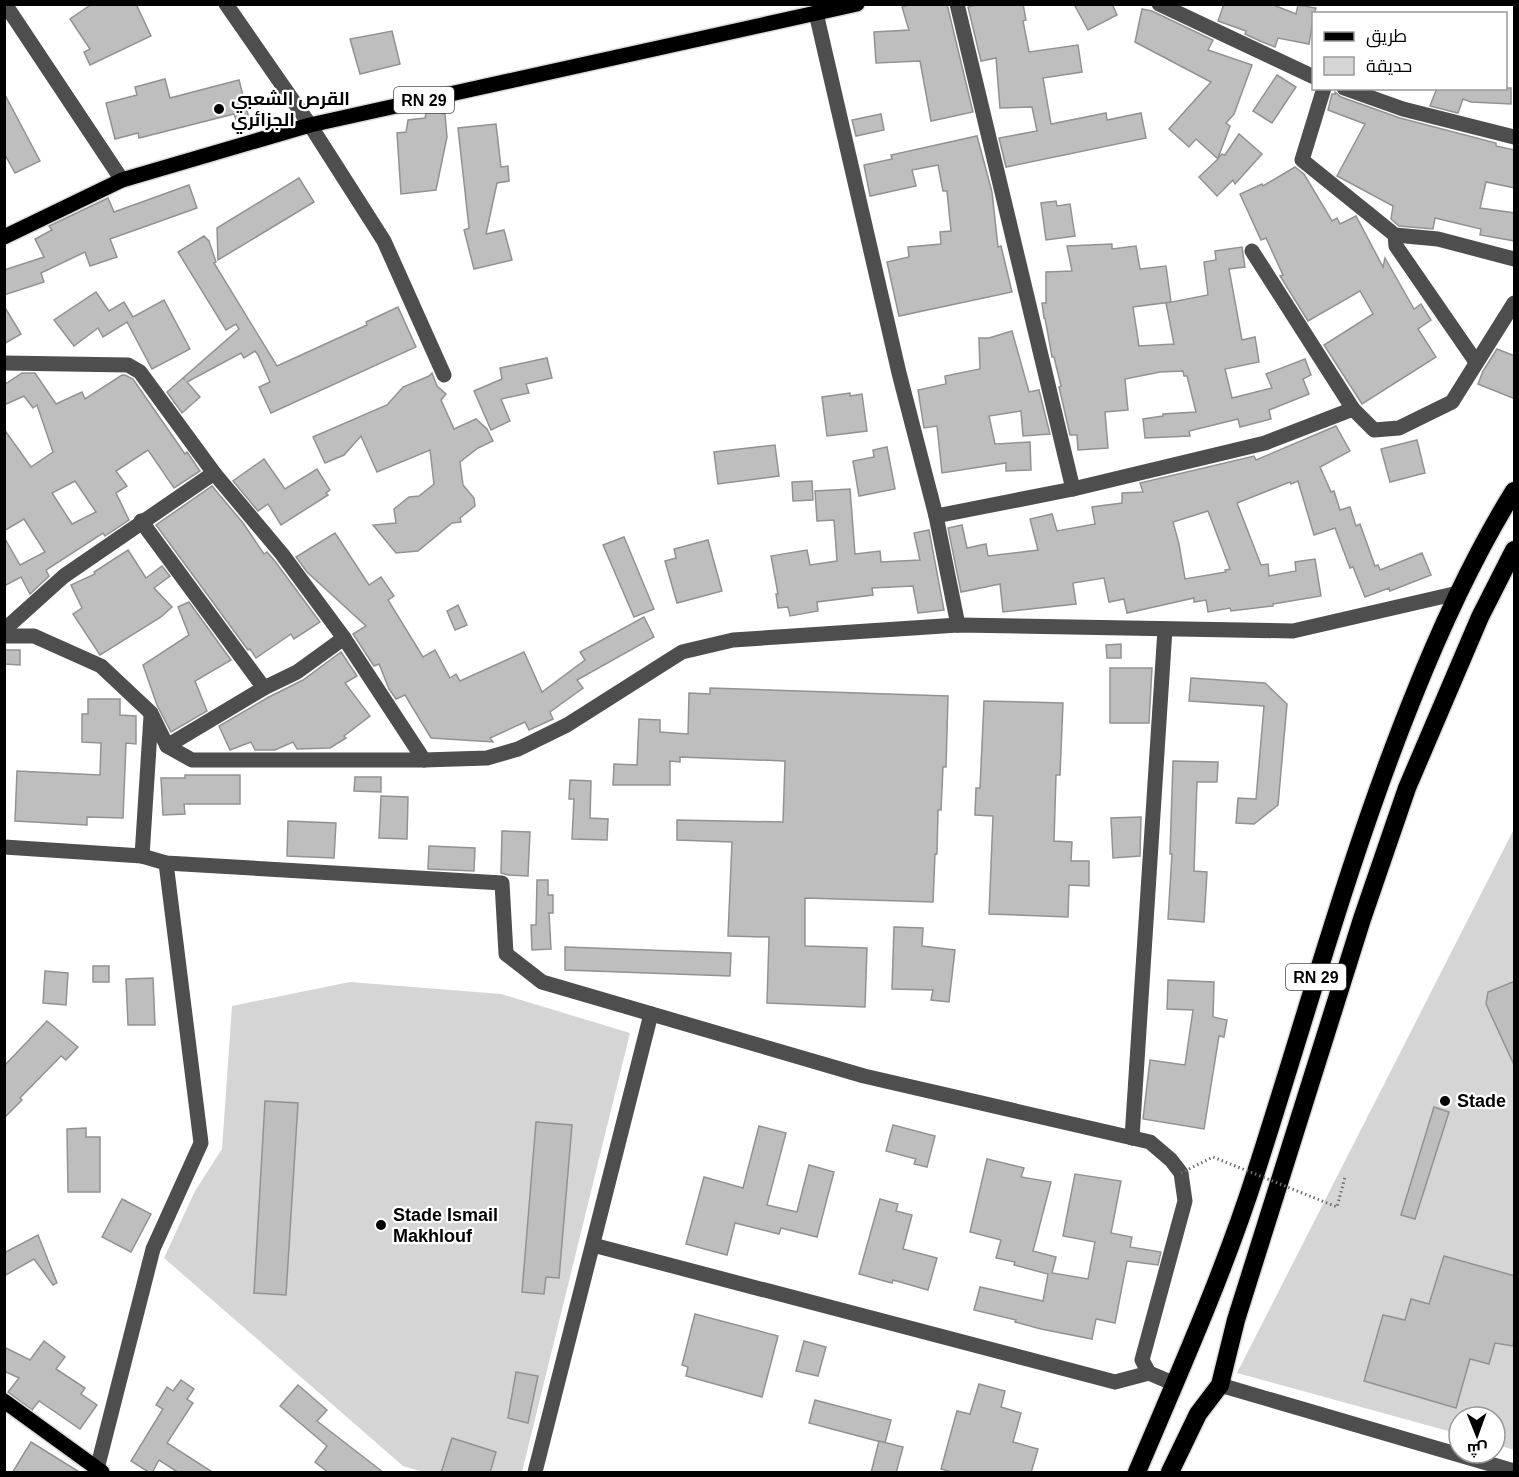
<svg xmlns="http://www.w3.org/2000/svg" width="1519" height="1477" viewBox="0 0 1519 1477" font-family="Arial,Cairo,sans-serif">
<style>
.green{fill:#d5d5d5}
.building{fill:#bebebe;stroke:#929292;stroke-width:1.5;fill-rule:evenodd}
.lines{fill:none;stroke-linecap:round;stroke-linejoin:round}
.major-casing{stroke:#dbdbdb;stroke-width:18}
.highway-casing{stroke:#dbdbdb;stroke-width:21}
.minor{stroke:#4e4e4e;stroke-width:15}
.major{stroke:#000;stroke-width:15}
.highway{stroke:#000;stroke-width:18}
.path-bridge{stroke:#707070;stroke-width:3;stroke-dasharray:1.5 3;stroke-linecap:butt}
.poi-dot{fill:#000;stroke:#fff;stroke-width:2}
.labels{text-anchor:middle;stroke-width:4.5;stroke-linejoin:round;paint-order:stroke}
.shield{fill:#fff;stroke:#4c4c4c;stroke-width:1.5}
.shield-label{font-size:16px;font-weight:bold;fill:#000}
.poi-label{font-size:18px;font-weight:bold;fill:#000;stroke:#fff;text-anchor:start}
</style>
<rect width="100%" height="100%" fill="#fff"/>
<g class="green">
<polygon points="1514,829 1514,1450 1495,1444 1495,1417 1459,1417 1459,1434 1237,1373"/>
<polygon points="350,982 501,994 630,1033 522,1472 423,1472 403,1466 164,1258 195,1191 222,1149 232,1006"/>
</g>
<g class="building">
<polygon points="92,4 136,4 151,36 90,65 84,52 90,49 70,19"/>
<polygon points="912,4 947,4 973,112 931,121 920,61 876,63 874,32 909,30 902,7"/>
<polygon points="981,4 1023,4 1026,20 1023,21 1029,52 1078,45 1082,72 1043,78 1051,124 1106,113 1107,120 1141,113 1146,138 1006,167 999,138 1037,131 1032,107 1000,108 996,58 981,61 968,7"/>
<polygon points="1074,4 1112,4 1117,15 1088,30"/>
<polygon points="1224,4 1271,4 1296,14 1298,5 1316,8 1314,14 1309,44 1278,38 1275,47 1260,41 1245,34 1246,31 1218,21"/>
<polygon points="1142,9 1152,11 1213,40 1208,50 1252,65 1234,114 1226,123 1230,126 1218,158 1222,154 1225,155 1239,134 1262,154 1235,184 1233,180 1217,196 1199,177 1218,159 1196,139 1189,147 1169,129 1211,82 1135,42"/>
<polygon points="392,31 400,64 360,74 350,39"/>
<polygon points="1277,75 1296,87 1272,123 1253,111"/>
<polygon points="165,79 170,98 239,80 249,118 237,122 234,114 139,138 138,133 115,139 106,103 137,95 135,87"/>
<polygon points="1437,88 1511,88 1511,104 1471,102 1463,99 1458,113 1430,106"/>
<polygon points="1335,92 1341,97 1400,118 1496,143 1496,146 1515,150 1515,188 1486,182 1480,208 1515,213 1515,241 1480,235 1481,229 1435,218 1433,229 1399,226 1391,219 1393,206 1337,176 1365,124 1328,110 1332,94 1335,94"/>
<polygon points="4,93 40,161 15,173 4,153"/>
<polygon points="427,110 445,114 447,137 436,190 401,194 397,133 406,132 408,120 425,118"/>
<polygon points="881,114 884,130 856,136 852,120"/>
<polygon points="496,124 501,167 508,166 509,181 497,183 486,234 504,230 512,260 474,269 464,230 469,228 458,128"/>
<polygon points="977,136 992,192 998,247 1001,246 1012,292 899,316 887,262 909,257 908,247 941,244 940,232 951,231 947,191 943,191 938,165 912,170 916,186 870,196 864,165 892,159 891,155"/>
<polygon points="1295,167 1304,174 1332,221 1337,218 1340,224 1356,216 1383,267 1385,258 1414,309 1421,304 1431,320 1418,329 1436,357 1362,404 1324,345 1373,314 1360,291 1308,321 1280,276 1283,275 1266,238 1261,240 1240,194 1262,184 1263,186"/>
<polygon points="299,178 314,202 218,260 217,228"/>
<polygon points="189,185 197,208 110,239 117,257 90,266 85,252 41,273 44,282 4,295 4,270 44,257 35,239 52,230 49,226 108,198 114,212"/>
<polygon points="1056,201 1057,206 1070,204 1075,236 1046,240 1041,203"/>
<polygon points="204,236 209,241 216,262 214,263 277,366 367,325 366,322 398,307 416,347 271,413 259,387 270,382 258,355 255,351 244,358 241,353 187,382 200,397 182,413 167,392 183,378 185,380 183,378 239,329 236,324 226,330 178,252"/>
<polygon points="1112,244 1112,249 1136,246 1140,269 1166,266 1171,302 1133,307 1139,346 1174,344 1166,303 1208,295 1204,262 1216,260 1215,251 1242,247 1245,267 1229,269 1242,340 1255,337 1259,362 1225,369 1232,398 1272,388 1266,374 1305,359 1311,375 1303,379 1309,394 1269,410 1271,419 1240,427 1238,419 1189,431 1190,436 1145,438 1143,419 1163,416 1163,414 1196,412 1187,376 1184,376 1183,371 1160,372 1125,379 1128,410 1105,412 1108,448 1078,450 1077,435 1070,435 1059,387 1061,386 1054,357 1052,357 1045,318 1044,318 1042,303 1046,303 1046,272 1072,271 1067,246"/>
<polygon points="96,292 109,311 124,302 133,317 164,300 190,349 152,369 127,322 103,337 98,328 74,346 54,320"/>
<polygon points="4,306 21,334 4,344"/>
<polygon points="1012,331 1029,392 1039,390 1050,434 1023,436 1021,411 989,416 995,444 1030,442 1031,470 1006,471 1006,463 942,473 937,426 924,428 918,390 946,384 945,376 980,369 979,338 989,338"/>
<polygon points="1497,349 1515,356 1515,399 1478,384 1483,371"/>
<polygon points="547,358 552,378 526,384 529,393 501,399 510,421 491,430 474,391 502,379 500,368"/>
<path d="M 22,373 L 35,373 L 56,404 L 82,392 L 85,399 L 122,375 L 125,375 L 133,379 L 185,454 L 187,452 L 200,471 L 174,488 L 148,450 L 116,471 L 127,486 L 116,493 L 129,520 L 105,536 L 103,533 L 46,570 L 49,576 L 30,594 L 21,577 L 4,586 L 4,537 L 20,565 L 45,552 L 24,519 L 4,531 L 4,429 L 31,467 L 53,452 L 37,405 L 33,408 L 24,396 L 4,405 L 4,385 ZM 75,481 L 96,512 L 72,524 L 52,493 Z"/>
<polygon points="432,373 437,386 446,394 441,400 454,429 476,419 487,429 493,441 478,448 460,462 463,485 474,498 475,506 460,518 461,522 452,523 418,551 396,553 373,525 396,523 394,509 409,497 419,496 434,484 430,450 377,472 361,436 344,455 325,463 313,437 387,405 403,387 429,376"/>
<polygon points="850,393 850,396 862,394 867,431 827,436 822,397"/>
<path d="M 1336,426 L 1350,451 L 1320,467 L 1331,492 L 1334,491 L 1340,510 L 1350,507 L 1356,526 L 1360,524 L 1375,566 L 1378,565 L 1380,570 L 1422,553 L 1431,575 L 1390,591 L 1389,588 L 1365,597 L 1353,567 L 1350,568 L 1335,528 L 1314,535 L 1298,481 L 1291,484 L 1290,482 L 1237,503 L 1261,565 L 1268,564 L 1269,576 L 1296,571 L 1295,562 L 1315,559 L 1321,596 L 1273,604 L 1273,606 L 1231,611 L 1230,608 L 1208,612 L 1206,600 L 1194,602 L 1194,598 L 1127,613 L 1124,599 L 1109,602 L 1104,578 L 1073,583 L 1076,604 L 1003,612 L 1000,584 L 961,592 L 948,528 L 962,525 L 967,548 L 986,544 L 988,556 L 1038,550 L 1030,519 L 1052,514 L 1057,531 L 1095,524 L 1092,507 L 1122,503 L 1122,493 L 1143,492 L 1140,483 L 1254,456 L 1256,460 ZM 1208,511 L 1230,569 L 1225,570 L 1226,572 L 1185,579 L 1179,544 L 1173,522 Z"/>
<polygon points="1417,440 1425,473 1390,482 1381,449"/>
<polygon points="775,445 779,476 718,484 714,452"/>
<polygon points="887,447 895,489 859,496 853,461 874,457 873,450"/>
<polygon points="264,459 285,489 317,469 330,490 326,493 328,495 281,525 268,504 258,511 233,481"/>
<polygon points="812,481 813,500 793,501 792,482"/>
<polygon points="212,486 243,523 264,554 267,552 274,560 320,622 294,639 291,634 256,658 250,649 248,650 156,525"/>
<polygon points="850,489 855,554 880,551 881,562 920,560 914,533 929,530 944,610 918,613 913,586 872,588 873,595 817,602 818,611 790,616 788,607 778,608 776,594 778,594 771,556 807,550 810,565 837,561 834,520 817,521 815,491"/>
<polygon points="335,533 369,585 381,577 394,596 388,600 423,657 435,650 450,678 456,674 460,681 524,652 542,692 585,660 580,652 644,617 654,637 577,680 583,688 550,712 553,719 529,730 525,722 490,738 493,742 431,738 405,695 396,699 389,689 379,664 374,666 353,634 366,626 307,572 296,557"/>
<polygon points="624,537 654,609 634,617 603,545"/>
<polygon points="708,540 722,591 677,603 665,561 676,558 674,549"/>
<polygon points="128,550 146,578 162,566 170,576 154,588 172,607 161,617 100,655 73,614 82,608 71,585 95,574 94,572"/>
<polygon points="189,602 231,660 195,681 207,711 171,732 157,705 143,665 189,635 178,607"/>
<polygon points="458,605 467,625 455,630 447,611"/>
<polygon points="1121,644 1121,658 1107,658 1106,645"/>
<polygon points="4,650 20,650 20,665 4,664"/>
<polygon points="341,652 357,676 345,683 370,716 344,736 346,738 330,748 297,749 293,742 275,750 255,750 251,742 230,750 219,726 269,697 303,680"/>
<polygon points="1110,668 1152,668 1149,723 1110,723"/>
<polygon points="1191,678 1265,683 1287,704 1278,805 1254,824 1236,823 1238,798 1256,799 1264,706 1189,701"/>
<polygon points="710,688 948,696 946,767 943,767 941,810 938,810 937,854 935,854 933,902 805,898 805,946 867,948 865,1007 767,1003 769,937 728,936 732,842 677,840 677,820 783,822 785,761 680,757 680,762 670,761 670,785 613,785 614,764 637,765 639,719 660,720 660,732 688,734 689,693 710,694"/>
<polygon points="88,699 120,699 120,715 136,716 136,744 126,743 123,818 87,817 87,825 15,821 17,771 100,775 101,743 82,742 82,714 88,714"/>
<polygon points="984,701 1063,703 1060,775 1056,775 1054,841 1072,842 1071,861 1089,861 1089,886 1069,885 1068,917 989,914 993,816 975,815 976,788 980,788"/>
<polygon points="1173,761 1218,762 1217,782 1197,782 1194,871 1207,872 1204,922 1168,919 1172,854 1170,854"/>
<polygon points="185,775 240,775 240,804 184,804 185,814 163,815 161,778 185,778"/>
<polygon points="355,777 381,777 381,792 354,791"/>
<polygon points="570,780 591,781 590,818 608,819 607,840 572,839 574,799 569,799"/>
<polygon points="381,796 408,797 407,839 379,838"/>
<polygon points="1141,817 1140,856 1113,858 1111,818"/>
<polygon points="288,821 336,823 334,858 287,856"/>
<polygon points="502,831 530,832 528,876 508,875 501,873"/>
<polygon points="429,846 475,848 474,871 428,869"/>
<polygon points="537,880 548,880 548,895 553,895 553,913 549,913 551,949 532,950 531,925 536,925"/>
<polygon points="894,927 923,928 922,946 955,950 949,1002 931,1000 933,990 892,989"/>
<polygon points="565,947 731,953 730,976 565,970"/>
<rect x="93" y="966" width="16" height="16"/>
<polygon points="45,971 68,973 66,1005 43,1003"/>
<polygon points="153,978 155,1025 128,1025 126,979"/>
<polygon points="1168,980 1214,982 1213,1017 1227,1020 1224,1037 1219,1036 1204,1129 1143,1119 1150,1060 1185,1065 1193,1010 1167,1009"/>
<polygon points="1515,981 1515,1067 1486,1004 1488,992"/>
<polygon points="47,1021 78,1047 66,1060 61,1056 20,1098 22,1100 4,1118 4,1066"/>
<polygon points="265,1101 298,1103 286,1295 254,1293"/>
<polygon points="1434,1107 1449,1112 1415,1219 1401,1215"/>
<polygon points="536,1122 572,1125 559,1278 546,1277 544,1294 522,1292"/>
<polygon points="893,1125 935,1136 927,1167 914,1164 916,1159 886,1151"/>
<polygon points="759,1126 786,1133 767,1205 797,1212 809,1165 834,1172 817,1237 781,1228 779,1234 735,1223 727,1255 686,1244 704,1177 743,1188"/>
<polygon points="86,1128 86,1137 100,1137 100,1192 68,1192 67,1129"/>
<polygon points="987,1159 1024,1168 1021,1177 1051,1182 1033,1251 1056,1257 1052,1273 1088,1279 1095,1242 1063,1236 1075,1174 1121,1181 1111,1233 1132,1237 1130,1247 1161,1252 1158,1265 1127,1261 1115,1323 1096,1319 1092,1339 1041,1329 1015,1322 1016,1320 974,1310 980,1287 1043,1301 1048,1274 1014,1265 1015,1262 996,1258 1001,1240 970,1232"/>
<polygon points="122,1199 151,1214 131,1252 102,1237"/>
<polygon points="880,1199 898,1204 896,1211 912,1215 903,1249 937,1258 928,1290 893,1280 892,1283 859,1274"/>
<polygon points="38,1235 57,1283 53,1285 34,1259 4,1276 4,1253"/>
<polygon points="1444,1256 1515,1276 1515,1334 1513,1346 1495,1343 1489,1364 1470,1359 1456,1408 1364,1381 1383,1315 1405,1320 1411,1299 1429,1304"/>
<polygon points="695,1314 778,1336 762,1397 686,1376 688,1367 682,1365"/>
<polygon points="44,1341 65,1357 56,1369 85,1388 81,1394 97,1405 80,1429 39,1401 32,1410 8,1392 19,1378 4,1371 4,1347 30,1360"/>
<polygon points="804,1341 826,1347 818,1376 796,1371"/>
<polygon points="516,1372 538,1376 528,1423 508,1418"/>
<polygon points="181,1380 194,1389 187,1399 193,1403 167,1443 214,1473 179,1473 159,1460 152,1473 150,1473 131,1461 163,1409 156,1405 167,1387 173,1391"/>
<polygon points="979,1384 1005,1391 1001,1407 1021,1413 1013,1442 1038,1449 1031,1473 955,1473 941,1469 957,1411 970,1414"/>
<polygon points="298,1385 327,1410 317,1421 384,1473 329,1473 315,1462 327,1446 280,1406"/>
<polygon points="815,1400 891,1420 885,1443 809,1423"/>
<polygon points="452,1438 496,1452 490,1473 441,1473"/>
<polygon points="879,1441 903,1447 896,1473 871,1473"/>
<polygon points="31,1442 81,1473 12,1473"/>
</g>
<g class="lines">
<g class="major-casing">
<g id="major">
<polyline points="4,237 122,180 310,125 857,4"/>
<polyline points="4,1401 102,1472"/>
</g>
</g>
<g class="highway-casing">
<g id="highway">
<path d="M 1137,1472 C 1179,1373 1223,1275 1256,1172 C 1307,1014 1350,854 1412,700 C 1441,627 1473,557 1514,491"/>
<polyline points="1170,1472 1198,1414 1220,1385 1236,1320 1362,919 1407,788 1480,617 1514,550"/>
</g>
</g>
<g class="minor">
<polyline points="5,4 122,180"/>
<polyline points="226,4 310,125 384,241 444,375"/>
<polyline points="957,4 1073,489 1265,443 1353,409"/>
<polyline points="1159,4 1314,77"/>
<polyline points="816,13 899,373 936,516 958,625"/>
<polyline points="1324,88 1302,160 1395,235 1438,239 1514,259"/>
<polyline points="1344,88 1403,109 1514,137"/>
<polyline points="1395,235 1396,246 1476,362"/>
<polyline points="1252,251 1353,409 1374,430 1399,428 1452,402 1514,303"/>
<polyline points="4,363 128,365 140,372 214,473 282,554 344,638 424,760"/>
<polyline points="936,516 1073,489"/>
<polyline points="141,521 264,688"/>
<polyline points="4,630 64,576 214,473"/>
<polyline points="4,636 34,636 101,666 151,713 167,746 192,760 424,760 487,758 518,749 567,725 682,652 733,640 958,625 1293,631 1458,593"/>
<polyline points="151,716 142,856 166,863 502,883 506,954 542,982 864,1076 1150,1142 1171,1160 1181,1173 1185,1201 1142,1360 1149,1373 1175,1384"/>
<polyline points="167,746 264,688 297,672 344,638"/>
<polyline points="4,847 142,856"/>
<polyline points="1132,1138 1165,629"/>
<polyline points="593,1245 1115,1382 1149,1373"/>
<polyline points="1220,1385 1514,1471"/>
<polyline points="97,1469 153,1249 201,1143 166,863"/>
<polyline points="535,1472 651,1014"/>
</g>
<use href="#major" class="major"/>
<use href="#highway" class="highway"/>
<polyline class="path-bridge" points="1181,1173 1213,1157 1337,1207 1345,1177"/>
</g>
<g class="poi-dot">
<circle cx="219" cy="109" r="6"/>
<circle cx="1445" cy="1101" r="6"/>
<circle cx="381" cy="1225" r="6"/>
</g>
<g class="labels">
<g class="shield">
<rect x="394" y="87" width="60" height="26" rx="4.5"/>
<rect x="1286" y="964" width="60" height="26" rx="4.5"/>
</g>
<g class="shield-label">
<text x="424" y="106">RN 29</text>
<text x="1316" y="983">RN 29</text>
</g>
<g class="poi-label">
<text x="231" y="105">القرص الشعبي<tspan x="231" dy="21">الجزائري</tspan></text>
<text x="1457" y="1107">Stade</text>
<text x="393" y="1221">Stade Ismail<tspan x="393" dy="21">Makhlouf</tspan></text>
</g>
</g>
<rect width="1519" height="1477" fill="none" stroke="#000000" stroke-width="12"/>
<rect x="1312" y="12" width="195" height="78" fill="#ffffff" stroke="#999999" stroke-width="1.5"/>
<rect x="1324" y="32" width="30" height="9" fill="#000000" stroke="#999999" stroke-width="1.5"/>
<text x="1366" y="42" font-size="18" fill="#000000">طريق</text>
<rect x="1324" y="57" width="30" height="18" fill="#d5d5d5" stroke="#999999" stroke-width="1.5"/>
<text x="1366" y="72" font-size="18" fill="#000000">حديقة</text>
<g transform="translate(1477 1435) rotate(179)"><circle r="28" fill="#ffffff" stroke="#999999" stroke-width="1.5"/>
<path d="M0-4.5L10 22L0 15L-10 22Z" fill="#000000"/>
<text y="-9" font-size="16" font-weight="bold" text-anchor="middle" fill="#000000">ش</text>
</g>
</svg>
